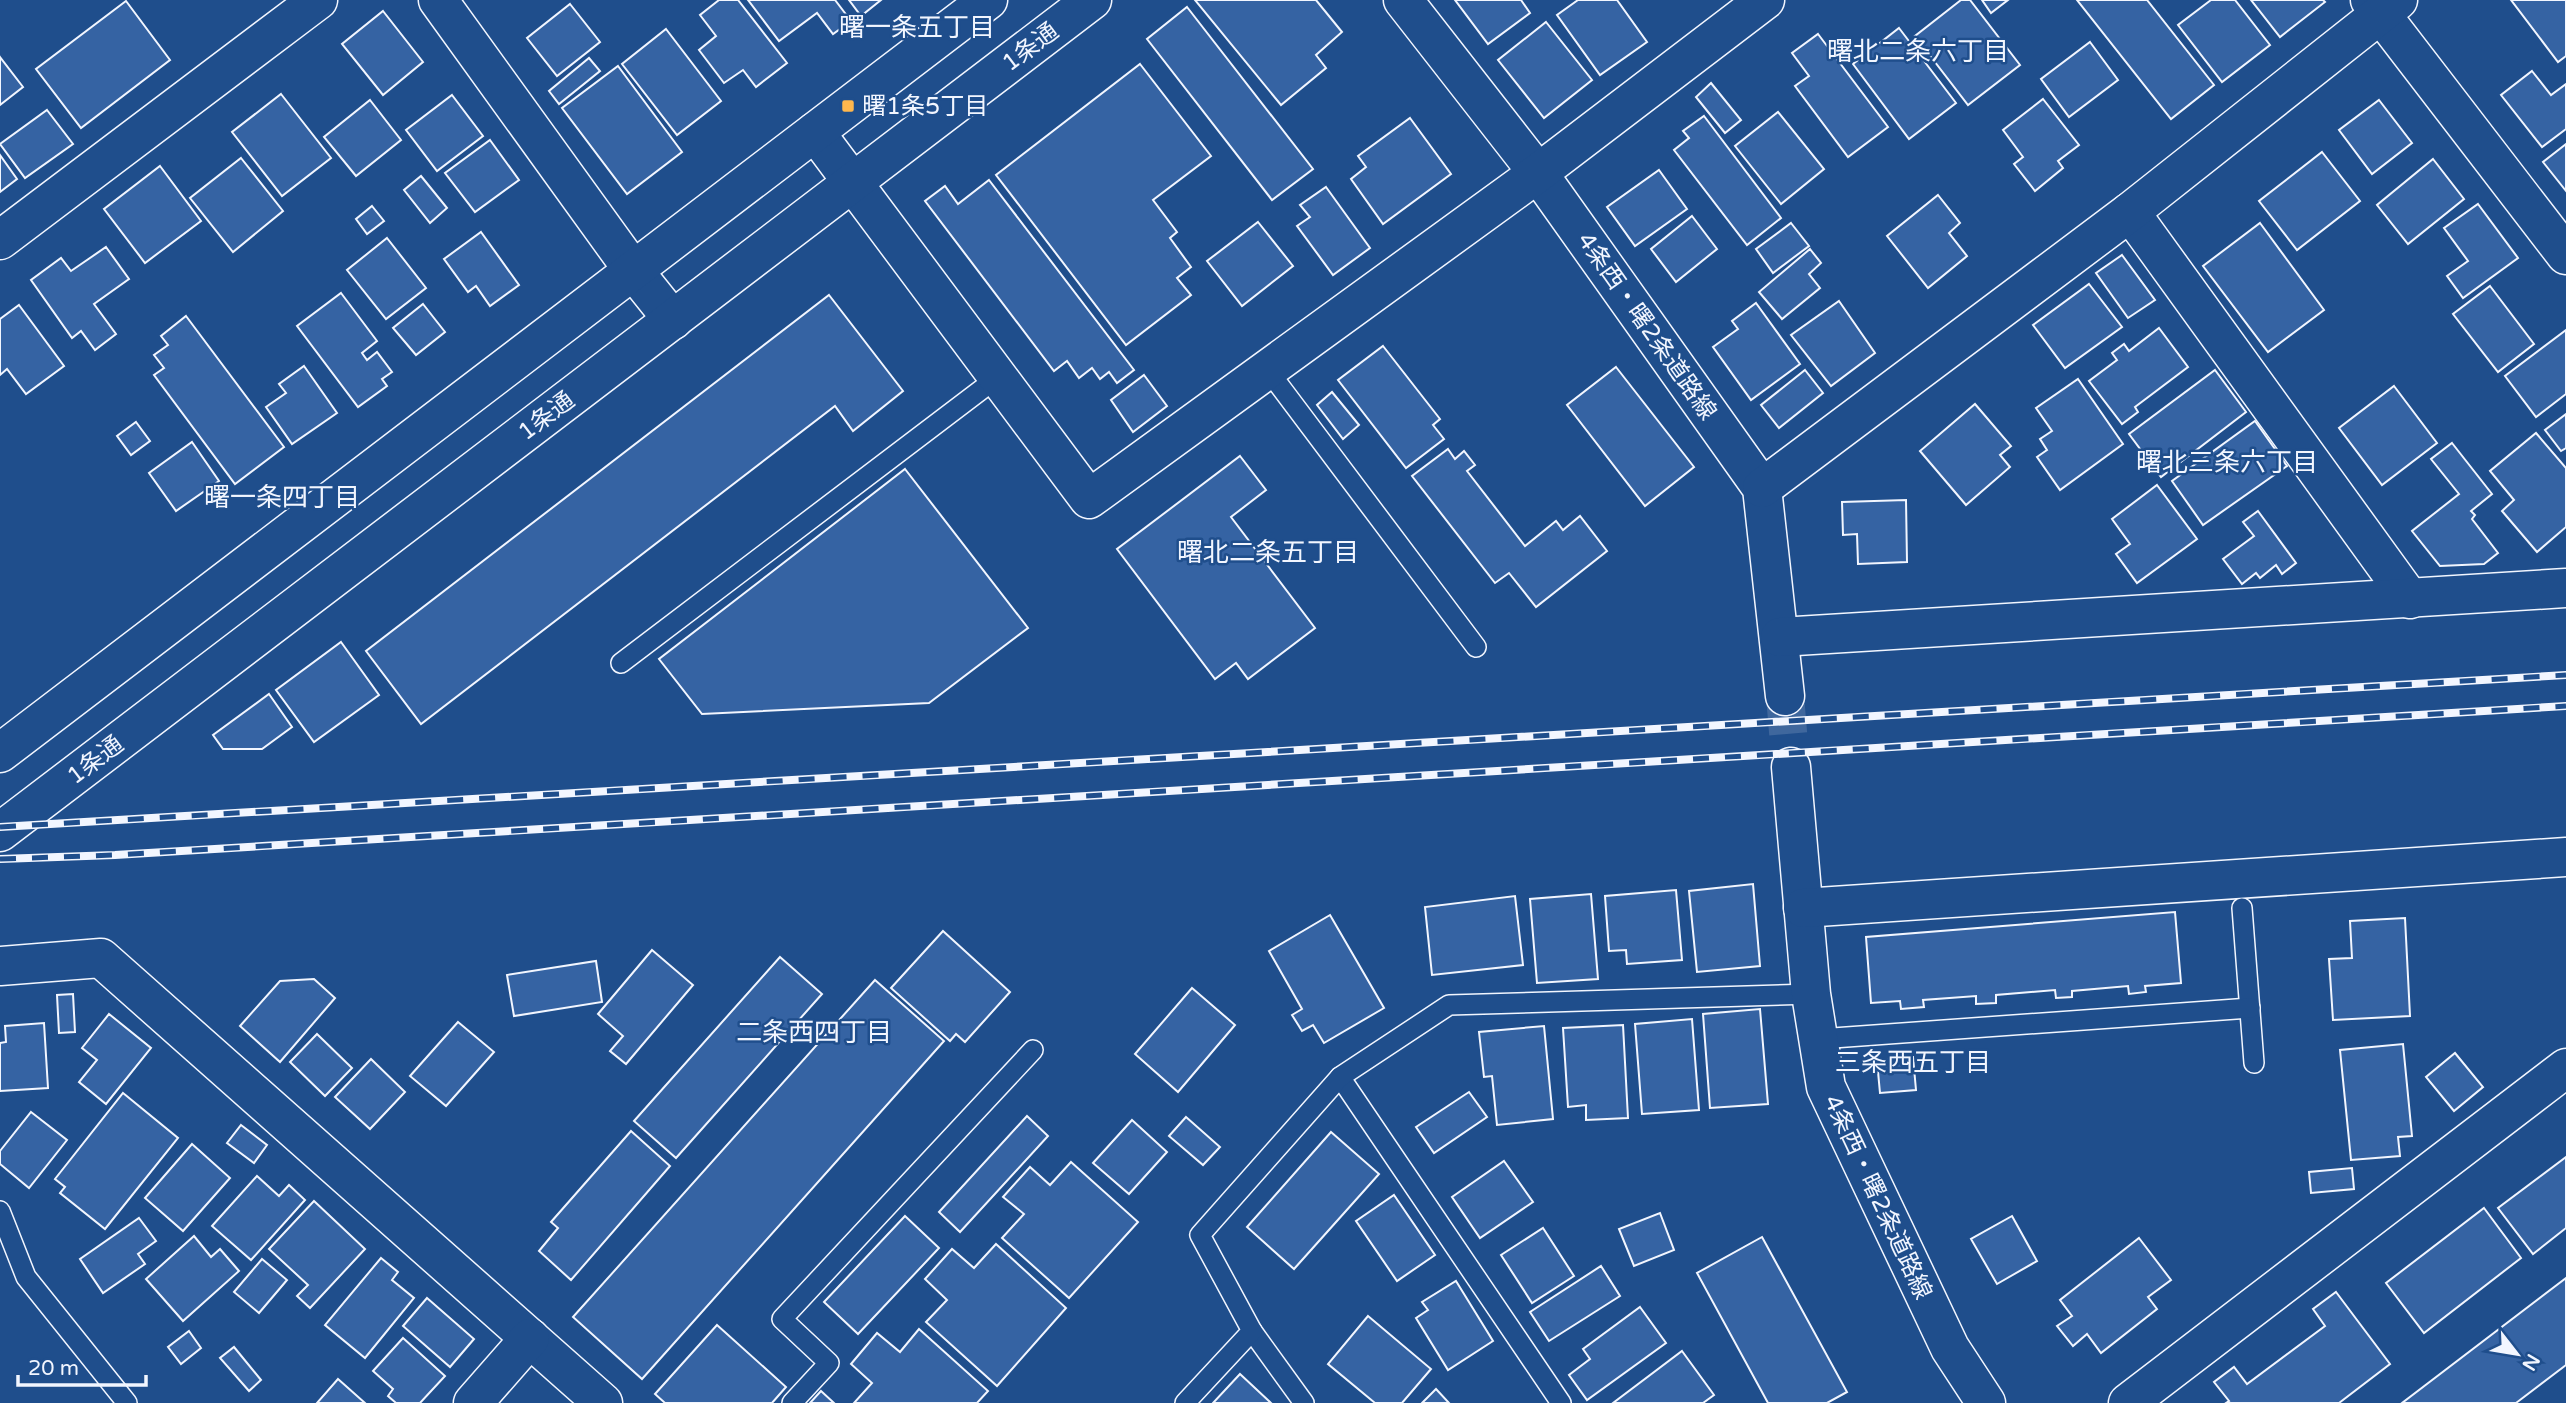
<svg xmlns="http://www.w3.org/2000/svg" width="2566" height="1403" viewBox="0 0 2566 1403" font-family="'Varela Round','Noto Sans JP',sans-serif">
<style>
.building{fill:#3563a3;stroke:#f2f6ff;stroke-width:2}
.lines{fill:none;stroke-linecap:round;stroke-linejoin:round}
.street-tunnel{stroke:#3f679d;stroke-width:38;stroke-dasharray:38 19;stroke-linecap:butt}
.lane-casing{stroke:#f2f6ff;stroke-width:22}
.street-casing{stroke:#f2f6ff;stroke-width:41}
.secondary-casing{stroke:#f2f6ff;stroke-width:41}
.lane{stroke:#1f4e8c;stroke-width:19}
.street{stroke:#1f4e8c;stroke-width:38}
.secondary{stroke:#1f4e8c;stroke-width:38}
.rail-casing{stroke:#f2f6ff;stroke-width:8}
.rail{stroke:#1f4e8c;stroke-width:5;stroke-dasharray:16;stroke-linecap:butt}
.poi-dot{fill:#ffb74d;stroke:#1f4e8c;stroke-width:2.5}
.labels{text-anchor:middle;stroke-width:5;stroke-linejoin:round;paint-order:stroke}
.street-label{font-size:24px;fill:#f2f6ff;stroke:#1f4e8c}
.poi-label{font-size:24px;fill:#f2f6ff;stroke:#1f4e8c;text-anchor:start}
.neighbourhood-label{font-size:26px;fill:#f2f6ff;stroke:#1f4e8c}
</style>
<rect width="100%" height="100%" fill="#1f4e8c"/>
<g class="building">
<polygon points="719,0 738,0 787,63 756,87 743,70 724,83 699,50 716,36 700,15"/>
<polygon points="748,0 835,0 851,21 833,34 817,13 779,41"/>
<polygon points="849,0 881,0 861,16"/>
<polygon points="1195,0 1316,0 1342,32 1316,55 1326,68 1281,105"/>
<polygon points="1455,0 1521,0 1530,13 1488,44"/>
<polygon points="1578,0 1617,0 1647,42 1600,75 1557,15"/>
<polygon points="1961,0 1970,0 2020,65 1968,105 1915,36"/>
<polygon points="1982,0 2008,0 1991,13"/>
<polygon points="2077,0 2147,0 2214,85 2171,119"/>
<polygon points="2211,0 2235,0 2270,45 2222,82 2178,25"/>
<polygon points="2251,0 2323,0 2325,2 2280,37"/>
<polygon points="2511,0 2566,0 2566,56 2558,62"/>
<polygon points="126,1 170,60 81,128 36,69"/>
<polygon points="570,4 600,42 557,76 527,38"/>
<polygon points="1187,7 1313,169 1272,200 1147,39"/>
<polygon points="383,11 423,62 383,95 342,44"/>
<polygon points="1546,22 1592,80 1544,118 1498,60"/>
<polygon points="1899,28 1956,103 1909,139 1853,64"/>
<polygon points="666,29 721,101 677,135 622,64"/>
<polygon points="1818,34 1888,127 1848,157 1795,86 1809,76 1792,53"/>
<polygon points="2090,42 2118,80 2069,117 2041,79"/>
<polygon points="0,57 23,87 0,105"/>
<polygon points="589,58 600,71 559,104 549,91"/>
<polygon points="1140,64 1211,156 1153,200 1177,232 1170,238 1191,267 1177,278 1191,295 1126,345 996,175"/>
<polygon points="618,66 682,152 627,194 562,108"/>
<polygon points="2532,71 2551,95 2566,84 2566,129 2542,147 2501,95"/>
<polygon points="1711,83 1741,120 1725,133 1696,97"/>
<polygon points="281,94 331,158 282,196 232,132"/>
<polygon points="452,95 483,136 437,171 406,130"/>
<polygon points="2043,99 2079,145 2058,161 2063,168 2035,191 2014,164 2023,157 2003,130"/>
<polygon points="370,100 401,140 356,176 324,137"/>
<polygon points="2379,100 2412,143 2372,174 2339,130"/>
<polygon points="47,110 73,144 25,178 0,144"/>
<polygon points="1778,112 1824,169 1781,204 1735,146"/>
<polygon points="1704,116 1781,218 1747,245 1674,150 1689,138 1683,131"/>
<polygon points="1410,118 1451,174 1383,224 1351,179 1366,167 1358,156"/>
<polygon points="490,140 519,180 475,212 445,173"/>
<polygon points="2566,144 2566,191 2543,162"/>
<polygon points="2322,152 2360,201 2297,250 2259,201"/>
<polygon points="0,155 17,179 0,192"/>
<polygon points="241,158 283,211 233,252 190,198"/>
<polygon points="2433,159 2464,199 2408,244 2377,205"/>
<polygon points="160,166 201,221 145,263 104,209"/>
<polygon points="1659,170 1687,209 1635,246 1607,207"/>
<polygon points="421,176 447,208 430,223 404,190"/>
<polygon points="989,180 1134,370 1117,383 1109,372 1100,379 1092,368 1079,378 1067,361 1054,371 925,201 945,186 958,204"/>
<polygon points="1326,187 1370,248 1333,275 1297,226 1310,217 1300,205"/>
<polygon points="1938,195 1960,223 1949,233 1967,256 1928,288 1887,236"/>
<polygon points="2478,204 2518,258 2463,298 2447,276 2468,261 2444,228"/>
<polygon points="372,206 384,221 367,234 356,219"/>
<polygon points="1692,216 1717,249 1676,282 1651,249"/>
<polygon points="1258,222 1293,266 1242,306 1207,261"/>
<polygon points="1791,223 1809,246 1773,273 1756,249"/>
<polygon points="2260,223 2324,310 2268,352 2203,266"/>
<polygon points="481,232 519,285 490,306 476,286 468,292 444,259"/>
<polygon points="387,238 426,288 386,319 347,270"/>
<polygon points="106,247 129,279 94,304 116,334 95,350 81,331 72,338 31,280 61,258 71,271"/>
<polygon points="1810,249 1821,263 1809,274 1820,288 1782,319 1759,292"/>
<polygon points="2122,255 2155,300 2128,318 2096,273"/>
<polygon points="2089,284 2122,327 2065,368 2033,325"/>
<polygon points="2490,286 2534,344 2498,372 2453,314"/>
<polygon points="341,293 377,341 362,353 367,360 377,352 392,372 382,379 387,386 358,407 297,326"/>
<polygon points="829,295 903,391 853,431 835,406 421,724 366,651"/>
<polygon points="1839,301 1875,353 1831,386 1791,335"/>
<polygon points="1756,303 1800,364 1751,400 1713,347 1738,329 1732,321"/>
<polygon points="423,304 445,332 416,355 393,328"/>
<polygon points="19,305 64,366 26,394 7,369 0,375 0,319"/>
<polygon points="186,316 284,447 235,484 154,375 164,368 154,355 168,345 161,336"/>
<polygon points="2159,328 2188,367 2135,407 2138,412 2122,424 2089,381 2117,360 2112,353 2124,344 2129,351"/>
<polygon points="2566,330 2566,394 2536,417 2505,376"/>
<polygon points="1383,346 1440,419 1433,425 1444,439 1406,468 1338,380"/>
<polygon points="304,366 337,413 292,444 266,407 286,393 279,384"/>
<polygon points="1616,367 1694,467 1645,506 1567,405"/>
<polygon points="1805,370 1823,393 1779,428 1761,405"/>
<polygon points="2215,370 2246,412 2161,477 2129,434"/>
<polygon points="1144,375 1167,406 1133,432 1111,400"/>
<polygon points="2078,379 2123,444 2060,490 2037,457 2047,450 2040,439 2052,431 2036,408"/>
<polygon points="2394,386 2437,443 2382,485 2339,428"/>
<polygon points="1332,392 1359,425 1343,439 1317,405"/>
<polygon points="1975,404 2011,446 2000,455 2010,467 1966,505 1920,451"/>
<polygon points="2566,414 2566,448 2561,451 2545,430"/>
<polygon points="2255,421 2287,466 2203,525 2172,481"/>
<polygon points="136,422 150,441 131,455 117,436"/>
<polygon points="2536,433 2566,468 2566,527 2537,552 2502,511 2514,500 2490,471"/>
<polygon points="192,442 219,481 176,511 149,473"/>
<polygon points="2452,443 2492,494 2471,511 2475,515 2472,519 2498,553 2484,564 2440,566 2412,531 2459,494 2431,459"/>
<polygon points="1448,449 1455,459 1464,451 1475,465 1467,471 1525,546 1556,521 1563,530 1580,516 1607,551 1536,607 1509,573 1495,583 1412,476"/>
<polygon points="1240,456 1266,490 1231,517 1315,628 1248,679 1236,663 1215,679 1117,549"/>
<polygon points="905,469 1028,628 929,703 702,714 659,659"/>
<polygon points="2157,485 2197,539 2137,583 2116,554 2130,544 2112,519"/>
<polygon points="1906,500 1907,562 1858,564 1857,534 1843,535 1842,502"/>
<polygon points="2258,511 2296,563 2282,574 2276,565 2260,578 2256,573 2242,584 2223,559 2254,536 2243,522"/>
<polygon points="341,642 379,695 314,742 276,690"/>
<polygon points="269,694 292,727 262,749 223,749 213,735"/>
<polygon points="1753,884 1760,966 1697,972 1689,891"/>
<polygon points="1676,890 1682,960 1627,964 1626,950 1609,951 1605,896"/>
<polygon points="1591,894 1598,979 1537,983 1530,899"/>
<polygon points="1515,896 1523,965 1432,975 1425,907"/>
<polygon points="2175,912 2181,983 2145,986 2146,992 2129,994 2128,986 2072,991 2072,997 2056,998 2055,990 1996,995 1996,1003 1976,1004 1976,996 1923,1000 1924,1007 1901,1009 1900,1001 1871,1003 1866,937"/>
<polygon points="1330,915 1384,1008 1324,1043 1313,1025 1302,1031 1292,1015 1302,1009 1269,951"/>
<polygon points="2405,918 2410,1016 2333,1020 2329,959 2352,958 2350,921"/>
<polygon points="943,931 1010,992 965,1042 956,1034 950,1041 891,988"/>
<polygon points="652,950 693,985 626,1064 610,1051 623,1036 598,1014"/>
<polygon points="780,957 822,994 676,1158 634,1121"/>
<polygon points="596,961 602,1002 514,1016 507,975"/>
<polygon points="314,979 335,998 280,1062 240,1026 280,981"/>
<polygon points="875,980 944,1041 642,1379 573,1317"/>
<polygon points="1192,988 1235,1025 1178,1092 1135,1054"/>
<polygon points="73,994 75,1032 59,1033 57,995"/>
<polygon points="1760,1009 1768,1104 1710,1108 1703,1014"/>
<polygon points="109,1014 151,1048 106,1104 79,1082 97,1060 82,1048"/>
<polygon points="1692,1019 1699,1110 1642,1114 1635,1024"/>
<polygon points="458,1022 494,1052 446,1106 410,1076"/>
<polygon points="44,1023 48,1088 0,1091 0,1043 6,1042 5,1026"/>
<polygon points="1623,1025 1628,1118 1586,1120 1586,1105 1568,1107 1563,1028"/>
<polygon points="1544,1026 1553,1119 1497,1125 1492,1076 1484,1077 1479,1032"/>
<polygon points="317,1034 352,1068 325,1096 290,1062"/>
<polygon points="2403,1044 2412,1136 2398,1137 2400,1156 2351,1160 2340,1050"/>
<polygon points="2455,1053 2483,1087 2454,1111 2426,1077"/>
<polygon points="1913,1057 1916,1090 1880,1093 1877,1061"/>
<polygon points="371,1059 405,1092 370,1129 335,1097"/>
<polygon points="1469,1092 1487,1117 1434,1153 1416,1127"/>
<polygon points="123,1093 178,1138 105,1229 60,1193 65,1187 55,1179"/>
<polygon points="31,1112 67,1140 29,1188 0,1164 0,1151"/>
<polygon points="1027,1116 1048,1136 960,1232 939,1212"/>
<polygon points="1186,1117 1220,1147 1203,1165 1169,1136"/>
<polygon points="1132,1120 1167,1152 1129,1194 1093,1163"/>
<polygon points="241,1125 267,1145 254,1163 227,1143"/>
<polygon points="631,1131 670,1166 571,1280 539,1251 558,1228 551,1222"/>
<polygon points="1331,1132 1379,1174 1294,1269 1247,1227"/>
<polygon points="192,1144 230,1178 183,1231 145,1198"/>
<polygon points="2566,1157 2566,1228 2533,1254 2498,1208"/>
<polygon points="1504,1161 1533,1202 1480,1238 1452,1197"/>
<polygon points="1071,1162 1138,1222 1069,1298 1002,1238 1024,1214 1003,1197 1030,1167 1050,1185"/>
<polygon points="2352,1168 2354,1189 2311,1193 2309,1172"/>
<polygon points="257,1176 279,1196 289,1185 305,1200 251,1260 212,1226"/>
<polygon points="1394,1195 1435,1255 1397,1281 1356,1221"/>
<polygon points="314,1201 365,1249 310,1308 297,1296 308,1285 269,1249"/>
<polygon points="2484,1208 2521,1258 2424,1333 2386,1283"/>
<polygon points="1660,1213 1674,1250 1634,1266 1619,1229"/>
<polygon points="905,1216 939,1248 858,1334 824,1302"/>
<polygon points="2012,1216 2037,1261 1997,1284 1971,1239"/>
<polygon points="139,1218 156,1241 138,1254 145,1264 103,1293 80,1259"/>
<polygon points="1543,1228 1574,1276 1532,1303 1501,1255"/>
<polygon points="194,1236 211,1257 220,1249 239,1271 183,1321 146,1279"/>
<polygon points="1762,1237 1847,1392 1827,1403 1768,1403 1697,1273"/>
<polygon points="2139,1238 2171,1280 2148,1297 2157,1309 2101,1353 2087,1334 2073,1346 2057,1326 2072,1316 2060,1300"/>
<polygon points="996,1244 1066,1308 997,1386 926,1322 947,1300 925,1279 952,1249 974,1268"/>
<polygon points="381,1258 398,1272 392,1280 414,1298 365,1358 325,1325"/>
<polygon points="262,1259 287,1280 259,1313 234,1292"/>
<polygon points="1601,1266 1620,1296 1549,1341 1530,1312"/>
<polygon points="2566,1278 2566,1365 2516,1403 2402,1403"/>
<polygon points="1456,1281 1493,1341 1448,1370 1416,1318 1428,1310 1422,1302"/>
<polygon points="2336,1292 2390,1364 2339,1403 2226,1403 2229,1401 2214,1382 2234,1367 2247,1384 2325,1326 2313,1309"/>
<polygon points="427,1298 474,1339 450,1367 403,1326"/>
<polygon points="1640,1307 1666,1343 1587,1400 1569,1375 1590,1359 1583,1349"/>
<polygon points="1368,1316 1431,1369 1402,1403 1375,1403 1328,1364"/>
<polygon points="717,1325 786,1387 772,1403 665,1403 655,1394"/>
<polygon points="919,1329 988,1391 977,1403 854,1403 872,1383 851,1364 877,1333 900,1352"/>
<polygon points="189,1331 201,1348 181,1364 168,1347"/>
<polygon points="403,1338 445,1376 420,1403 396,1403 388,1396 393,1389 373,1371"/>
<polygon points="234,1347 261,1380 249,1391 220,1358"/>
<polygon points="1682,1351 1714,1395 1703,1403 1613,1403"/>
<polygon points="1240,1374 1271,1403 1213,1403"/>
<polygon points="338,1379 365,1403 317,1403"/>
<polygon points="1436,1389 1449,1403 1422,1403"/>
<polygon points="821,1391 834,1403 810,1403"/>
</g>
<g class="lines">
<polyline class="street-tunnel" points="1785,696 1791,767"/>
<g class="lane-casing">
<g id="lane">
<polyline points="1267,369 1476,647"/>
<polyline points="621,663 998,377"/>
<polyline points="2242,908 2254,1063"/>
<polyline points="1819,1039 2250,1008"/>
<polyline points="1340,1077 1561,1403"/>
<polyline points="0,1211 26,1277 127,1403"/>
<polyline points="1252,1331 1304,1403"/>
<polyline points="792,1403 829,1363 782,1319 1033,1050"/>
<polyline points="1185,1403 1252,1331 1200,1235 1340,1077 1449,1005 1811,994"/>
</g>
</g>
<g class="street-casing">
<g id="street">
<polyline points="438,0 633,270 673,320"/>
<polyline points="1403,0 1538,173 1762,488 1785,696"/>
<polyline points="2370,0 2566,255"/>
<polyline points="815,132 1089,499 1538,173 1765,0"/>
<polyline points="2130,212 2410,599"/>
<polyline points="0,240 318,0"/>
<polyline points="1762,488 2130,212 2398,0"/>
<polyline points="1780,637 2566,588"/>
<polyline points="1791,767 1811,994 1826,1087 1950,1348 1986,1403"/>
<polyline points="1803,908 2566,857"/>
<polyline points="0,966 101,958 603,1403"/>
<polyline points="473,1403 530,1338"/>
<polyline points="2128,1403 2566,1068"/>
</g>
</g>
<g class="secondary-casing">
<g id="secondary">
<polyline points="0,753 988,0"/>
<polyline points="0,832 1092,0"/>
</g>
</g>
<use href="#lane" class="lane"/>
<use href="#street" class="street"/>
<use href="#secondary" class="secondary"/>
<g class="rail-casing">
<g id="rail">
<polyline points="0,827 2566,675"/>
<polyline points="0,859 115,855 2566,706"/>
</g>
</g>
<use href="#rail" class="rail"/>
</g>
<rect class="poi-dot" x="841" y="99" width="14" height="14" rx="3.5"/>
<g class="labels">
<g class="street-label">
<text transform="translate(1030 47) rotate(-37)" y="8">1条通</text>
<text transform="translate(1647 326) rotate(55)" y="8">4条西・曙2条道路線</text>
<text transform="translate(546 416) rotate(-37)" y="8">1条通</text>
<text transform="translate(95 760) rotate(-37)" y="8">1条通</text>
<text transform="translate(1878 1197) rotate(65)" y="8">4条西・曙2条道路線</text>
</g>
<g class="poi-label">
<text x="862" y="114">曙1条5丁目</text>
</g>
<g class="neighbourhood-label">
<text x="917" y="36">曙一条五丁目</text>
<text x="1918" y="60">曙北二条六丁目</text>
<text x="2227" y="471">曙北三条六丁目</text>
<text x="282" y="506">曙一条四丁目</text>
<text x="1268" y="561">曙北二条五丁目</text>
<text x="814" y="1041">二条西四丁目</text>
<text x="1913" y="1071">三条西五丁目</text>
</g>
</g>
<g transform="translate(2517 1354) rotate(121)" stroke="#1f4e8c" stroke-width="5" paint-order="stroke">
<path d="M0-5L12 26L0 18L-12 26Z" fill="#f2f6ff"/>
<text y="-10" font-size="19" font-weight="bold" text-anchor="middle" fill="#f2f6ff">N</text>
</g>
<path d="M18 1375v10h128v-10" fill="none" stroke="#f2f6ff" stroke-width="3.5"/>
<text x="28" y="1375" font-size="21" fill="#f2f6ff" stroke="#1f4e8c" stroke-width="5" paint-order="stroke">20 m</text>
</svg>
